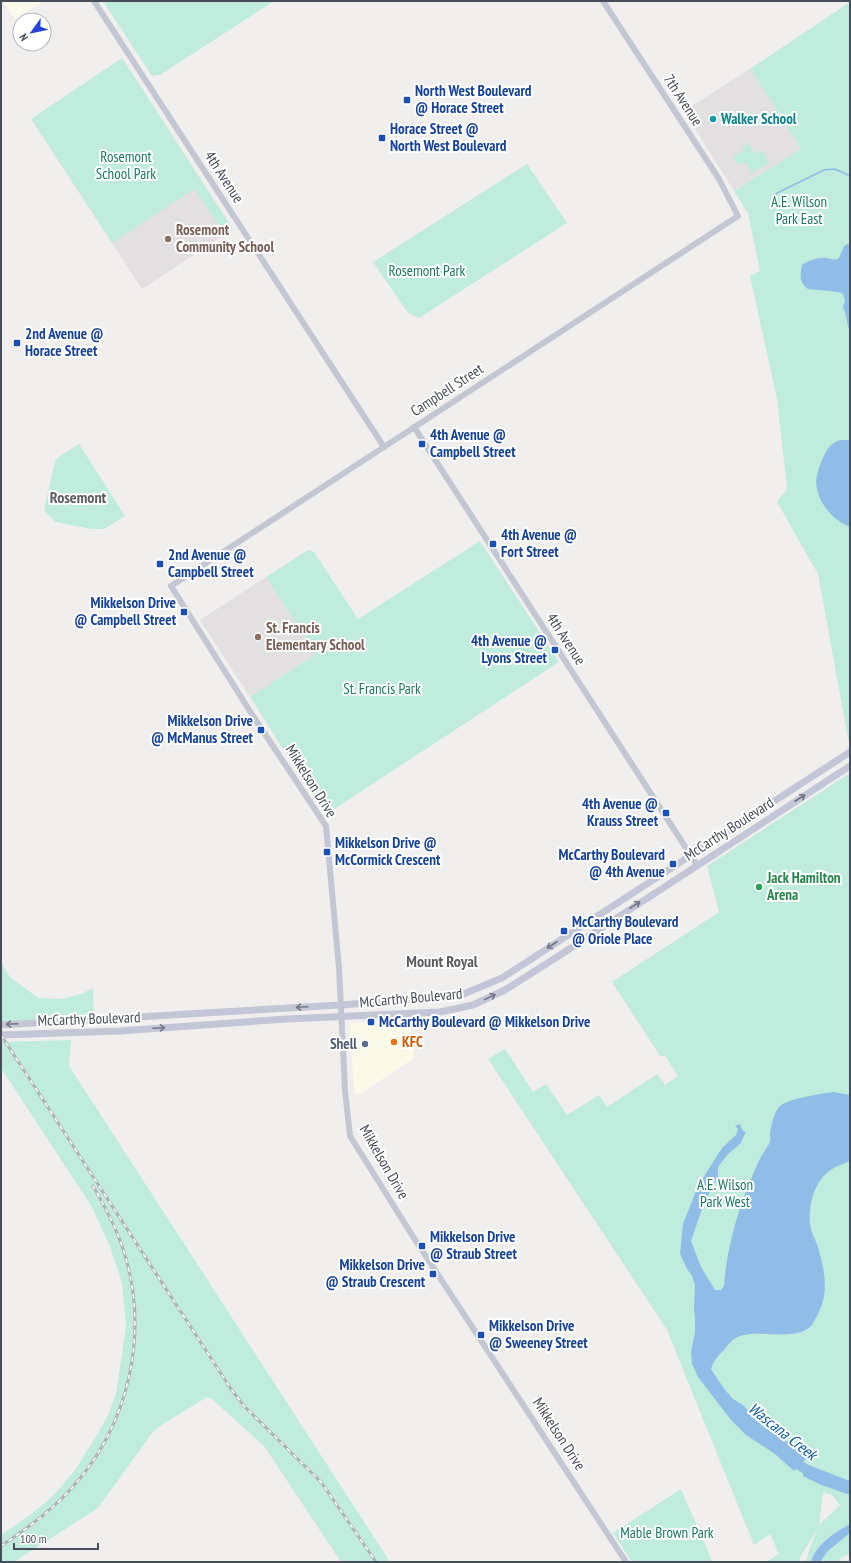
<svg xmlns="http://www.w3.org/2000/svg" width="851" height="1563" viewBox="0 0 851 1563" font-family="'PT Sans Narrow',sans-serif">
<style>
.commercial{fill:#fbfae8}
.education{fill:#e2e0e0}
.green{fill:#bfecdc;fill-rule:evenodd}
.water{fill:#8fbde7}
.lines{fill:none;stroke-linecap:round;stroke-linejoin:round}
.stream{stroke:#8fbde7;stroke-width:1.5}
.river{stroke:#8fbde7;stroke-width:10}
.tertiary{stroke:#c3c7d3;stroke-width:6}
.secondary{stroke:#c2c6d6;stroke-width:7}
.rail-casing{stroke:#b1b2b8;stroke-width:3}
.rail{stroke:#fff;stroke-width:1.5;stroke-dasharray:4.5;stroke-linecap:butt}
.oneway{stroke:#737786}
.transit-dot{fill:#1a4fb4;stroke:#fff;stroke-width:1.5}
.culture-dot{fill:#0f9aa8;stroke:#fff;stroke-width:1.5}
.education-dot{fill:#8d6e63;stroke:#fff;stroke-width:1.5}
.leisure-dot{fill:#2e9e5b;stroke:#fff;stroke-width:1.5}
.food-dot{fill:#e8710a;stroke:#fff;stroke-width:1.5}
.service-dot{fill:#5c6f8a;stroke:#fff;stroke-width:1.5}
.labels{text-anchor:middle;stroke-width:4;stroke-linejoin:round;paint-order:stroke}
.transit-label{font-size:15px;font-weight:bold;fill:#164399;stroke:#fff;text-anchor:start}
.street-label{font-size:15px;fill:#484d5b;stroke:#fff}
.culture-label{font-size:15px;font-weight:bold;fill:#0d838f;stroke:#fff;text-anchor:start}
.park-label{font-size:15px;fill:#1c7862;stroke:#fff}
.education-label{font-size:15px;font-weight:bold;fill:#785e54;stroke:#fff;text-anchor:start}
.leisure-label{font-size:15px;font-weight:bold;fill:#27864d;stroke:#fff;text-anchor:start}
.food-label{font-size:15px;font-weight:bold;fill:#c56008;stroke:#fff;text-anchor:start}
.service-label{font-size:15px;font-weight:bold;fill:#4e5e75;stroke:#fff;text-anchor:end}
.neighbourhood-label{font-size:16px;font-weight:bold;fill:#5b5d63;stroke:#fff}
.water-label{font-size:16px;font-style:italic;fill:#155ea1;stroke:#fff}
</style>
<rect width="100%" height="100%" fill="#f1efee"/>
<g class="commercial">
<polygon points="3,1 43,1 15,19"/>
<polygon points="410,1019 414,1058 360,1094 354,1094 350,1023"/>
</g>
<g class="education">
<polygon points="750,69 801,149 734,191 684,111"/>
<polygon points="194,188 225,234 142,289 112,243"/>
<polygon points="266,577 316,654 250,697 200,620"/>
</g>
<g class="green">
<polygon points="103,1 274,1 160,75 152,76"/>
<polygon points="850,2 850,740 848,739 818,574 777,502 787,489 777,399 750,276 760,271 748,213 734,191 801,149 750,69"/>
<polygon points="122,58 233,229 225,234 194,189 112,243 31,119"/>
<polygon points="747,142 755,154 762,150 769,163 752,173 746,163 737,164 733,158 740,153"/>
<polygon points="527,164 567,223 419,318 408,313 373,262"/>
<polygon points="79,444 125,516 104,529 92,529 55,522 44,510 55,461 60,456"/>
<polygon points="480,541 559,662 325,815 250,697 316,654 266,577 308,550 314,552 358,619"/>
<path d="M 850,773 L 850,1481 L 828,1473 L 824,1486 L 850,1495 L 850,1524 C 835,1532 816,1544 811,1562 L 806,1562 L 809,1550 L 817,1530 L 800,1557 L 800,1562 L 766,1562 L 779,1554 L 770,1534 L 754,1545 L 667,1330 L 488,1059 L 505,1049 L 533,1092 L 546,1084 L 567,1115 L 599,1095 L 607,1107 L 657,1074 L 665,1085 L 678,1076 L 665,1056 L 660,1056 L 612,982 L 719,912 L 707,866 ZM 823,1492 L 832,1495 L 840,1505 L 819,1525 Z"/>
<polygon points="1,963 10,977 38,998 63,999 81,994 93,988 94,1016 1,1022"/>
<polygon points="71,1040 69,1066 390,1562 341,1562 264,1446 213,1400 207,1397 160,1426 152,1433 98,1508 14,1562 1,1562 1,1535 31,1514 52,1497 75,1470 97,1435 108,1415 116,1394 126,1326 122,1283 110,1247 92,1207 1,1068 1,1042"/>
<polygon points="681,1489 712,1561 710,1562 632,1562 613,1533"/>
<polygon points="850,1533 850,1554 840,1558 841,1562 820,1562 828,1551"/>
</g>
<g class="water">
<path d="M 850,243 L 850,331 C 846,323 847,315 843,307 L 845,301 L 843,294 L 839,292 L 808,289 C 799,283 800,275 802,265 C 808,261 818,257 827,258 C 832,259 834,261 839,258 L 844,246 Z"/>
<path d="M 840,440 L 850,440 L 850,527 C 831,520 812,496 817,475 C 818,470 820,465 822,460 C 827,450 829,444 840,440 Z"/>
<path d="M 833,1092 L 850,1095 L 850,1161 C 843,1164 834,1167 828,1172 C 814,1183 808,1206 810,1224 C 811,1231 814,1238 817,1244 C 823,1264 829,1287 821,1307 C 819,1312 815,1321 811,1326 C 795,1342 760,1329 740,1336 C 733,1338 729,1344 724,1350 C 718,1356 714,1360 711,1369 L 725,1390 L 733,1399 L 743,1405 L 762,1426 L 793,1445 L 806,1459 L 794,1471 L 775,1454 L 746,1435 L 731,1420 L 698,1377 L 692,1364 L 691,1352 L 695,1332 L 695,1318 L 694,1308 L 695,1285 L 692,1276 L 687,1269 L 680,1254 L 683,1224 L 698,1186 L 722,1148 L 736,1135 L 738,1129 L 735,1126 L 740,1124 L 742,1130 L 746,1132 L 740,1144 L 728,1154 L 718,1167 L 718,1177 L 704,1203 L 691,1241 L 701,1267 L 715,1290 L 721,1290 L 724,1286 C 727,1244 740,1203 757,1165 C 760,1157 765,1151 769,1144 C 771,1140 770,1135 770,1132 C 772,1124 774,1111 780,1106 C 790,1098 820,1094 833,1092 Z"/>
<polygon points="811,1466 850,1481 850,1495 821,1485 803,1476 804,1470 806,1467"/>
<path d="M 850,1524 L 850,1533 L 828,1551 L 820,1562 L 811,1562 C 816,1544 835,1532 850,1524 Z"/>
</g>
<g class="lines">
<polyline class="stream" points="774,198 777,193 824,170 835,169 850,176"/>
<polyline class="river" points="789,1456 799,1465 816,1475"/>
<g class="tertiary">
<polyline points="94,1 384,447"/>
<polyline points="603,1 719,179 738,216 171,586 253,716 326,826 339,968 345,1090 350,1136 412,1235 626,1562"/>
<polyline points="414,427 697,865"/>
</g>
<g class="secondary">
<polyline points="1,1025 341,1005 461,995 502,978 850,752"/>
<polyline points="1,1035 120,1031 286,1019 440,1012 473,1005 505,990 557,957 850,766"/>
</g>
<g class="rail-casing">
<g id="rail">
<polyline points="1,1035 231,1389 244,1406 321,1482 376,1562"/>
<path d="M 1,1546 C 25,1530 49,1513 69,1491 C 130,1426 151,1330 122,1246 C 115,1225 104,1205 93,1186"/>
</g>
</g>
<use href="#rail" class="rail"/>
</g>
<defs><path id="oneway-shaft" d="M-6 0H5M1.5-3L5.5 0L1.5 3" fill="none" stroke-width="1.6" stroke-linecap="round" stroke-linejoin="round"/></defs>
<g class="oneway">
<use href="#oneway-shaft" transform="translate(800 798) rotate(-33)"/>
<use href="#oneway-shaft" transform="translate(635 905) rotate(-33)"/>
<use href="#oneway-shaft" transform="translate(552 945) rotate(147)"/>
<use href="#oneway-shaft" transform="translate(490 997) rotate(-26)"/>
<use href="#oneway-shaft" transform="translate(302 1007) rotate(177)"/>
<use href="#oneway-shaft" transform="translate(12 1024) rotate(177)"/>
<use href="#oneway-shaft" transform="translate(159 1028) rotate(-3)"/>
</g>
<g class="transit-dot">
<rect x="403" y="96" width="8" height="8" rx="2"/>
<rect x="378" y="134" width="8" height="8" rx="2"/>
<rect x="13" y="339" width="8" height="8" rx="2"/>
<rect x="418" y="440" width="8" height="8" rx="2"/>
<rect x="489" y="540" width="8" height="8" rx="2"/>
<rect x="156" y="560" width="8" height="8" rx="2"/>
<rect x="180" y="608" width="8" height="8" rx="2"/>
<rect x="551" y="646" width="8" height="8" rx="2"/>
<rect x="257" y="726" width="8" height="8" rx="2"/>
<rect x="662" y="809" width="8" height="8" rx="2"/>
<rect x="323" y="848" width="8" height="8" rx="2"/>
<rect x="669" y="860" width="8" height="8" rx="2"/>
<rect x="560" y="927" width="8" height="8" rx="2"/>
<rect x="367" y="1018" width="8" height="8" rx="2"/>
<rect x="418" y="1242" width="8" height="8" rx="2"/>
<rect x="429" y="1270" width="8" height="8" rx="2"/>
<rect x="477" y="1331" width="8" height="8" rx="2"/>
</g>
<circle class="culture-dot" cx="713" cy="119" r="4"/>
<g class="education-dot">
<circle cx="168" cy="239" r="4"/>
<circle cx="258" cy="637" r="4"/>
</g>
<circle class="leisure-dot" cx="759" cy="887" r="4"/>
<circle class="food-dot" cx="394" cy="1042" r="4"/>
<circle class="service-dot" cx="365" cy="1044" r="4"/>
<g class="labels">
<g class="transit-label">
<text x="415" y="96">North West Boulevard<tspan x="415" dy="17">@ Horace Street</tspan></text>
<text x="390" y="134">Horace Street @<tspan x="390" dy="17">North West Boulevard</tspan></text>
<text x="25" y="339">2nd Avenue @<tspan x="25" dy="17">Horace Street</tspan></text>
<text x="430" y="440">4th Avenue @<tspan x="430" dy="17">Campbell Street</tspan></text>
<text x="501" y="540">4th Avenue @<tspan x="501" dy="17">Fort Street</tspan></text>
<text x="168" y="560">2nd Avenue @<tspan x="168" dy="17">Campbell Street</tspan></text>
<text x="176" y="608" text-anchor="end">Mikkelson Drive<tspan x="176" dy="17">@ Campbell Street</tspan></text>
<text x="547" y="646" text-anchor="end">4th Avenue @<tspan x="547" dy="17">Lyons Street</tspan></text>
<text x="253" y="726" text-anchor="end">Mikkelson Drive<tspan x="253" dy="17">@ McManus Street</tspan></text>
<text x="658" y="809" text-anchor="end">4th Avenue @<tspan x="658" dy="17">Krauss Street</tspan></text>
<text x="335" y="848">Mikkelson Drive @<tspan x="335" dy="17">McCormick Crescent</tspan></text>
<text x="665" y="860" text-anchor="end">McCarthy Boulevard<tspan x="665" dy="17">@ 4th Avenue</tspan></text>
<text x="572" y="927">McCarthy Boulevard<tspan x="572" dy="17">@ Oriole Place</tspan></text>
<text x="379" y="1027">McCarthy Boulevard @ Mikkelson Drive</text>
<text x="430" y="1242">Mikkelson Drive<tspan x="430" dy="17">@ Straub Street</tspan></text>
<text x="425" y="1270" text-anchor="end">Mikkelson Drive<tspan x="425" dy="17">@ Straub Crescent</tspan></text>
<text x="489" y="1331">Mikkelson Drive<tspan x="489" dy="17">@ Sweeney Street</tspan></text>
</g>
<g class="street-label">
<text transform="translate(683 100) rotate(57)" y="5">7th Avenue</text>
<text transform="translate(224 177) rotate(57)" y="5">4th Avenue</text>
<text transform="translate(447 390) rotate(-33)" y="5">Campbell Street</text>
<text transform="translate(566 639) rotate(57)" y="5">4th Avenue</text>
<text transform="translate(311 781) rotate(58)" y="5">Mikkelson Drive</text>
<text transform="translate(729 829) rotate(-33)" y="5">McCarthy Boulevard</text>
<text transform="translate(411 998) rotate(-5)" y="5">McCarthy Boulevard</text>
<text transform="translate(89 1019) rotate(-2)" y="5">McCarthy Boulevard</text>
<text transform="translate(384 1162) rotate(60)" y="5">Mikkelson Drive</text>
<text transform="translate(559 1434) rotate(57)" y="5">Mikkelson Drive</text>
</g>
<g class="culture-label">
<text x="721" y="124">Walker School</text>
</g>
<g class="park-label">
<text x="126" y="162">Rosemont<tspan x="126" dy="17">School Park</tspan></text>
<text x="799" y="207">A.E. Wilson<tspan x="799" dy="17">Park East</tspan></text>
<text x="427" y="276">Rosemont Park</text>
<text x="382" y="694">St. Francis Park</text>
<text x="725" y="1190">A.E. Wilson<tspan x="725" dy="17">Park West</tspan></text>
<text x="667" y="1538">Mable Brown Park</text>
</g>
<g class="education-label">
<text x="176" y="235">Rosemont<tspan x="176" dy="17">Community School</tspan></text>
<text x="266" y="633">St. Francis<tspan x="266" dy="17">Elementary School</tspan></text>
</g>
<g class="leisure-label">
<text x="767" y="883">Jack Hamilton<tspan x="767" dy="17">Arena</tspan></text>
</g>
<g class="food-label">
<text x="402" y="1047">KFC</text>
</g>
<g class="service-label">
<text x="357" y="1049">Shell</text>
</g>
<g class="neighbourhood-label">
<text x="78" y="503">Rosemont</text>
<text x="442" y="967">Mount Royal</text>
</g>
<g class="water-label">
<text transform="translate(783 1431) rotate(38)" y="6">Wascana Creek</text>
</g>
</g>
<rect width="851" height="1563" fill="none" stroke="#484d5b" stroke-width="4"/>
<g transform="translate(32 32) rotate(237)"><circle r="19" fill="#ffffff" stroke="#b6b8bd"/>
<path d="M0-3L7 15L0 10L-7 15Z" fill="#2442d6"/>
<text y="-6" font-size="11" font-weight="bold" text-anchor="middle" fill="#484d5b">N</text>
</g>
<path d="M14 1543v6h84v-6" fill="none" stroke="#484d5b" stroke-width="2"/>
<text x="20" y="1543" font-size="12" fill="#484d5b" stroke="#ffffff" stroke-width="3" paint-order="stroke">100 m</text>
</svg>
